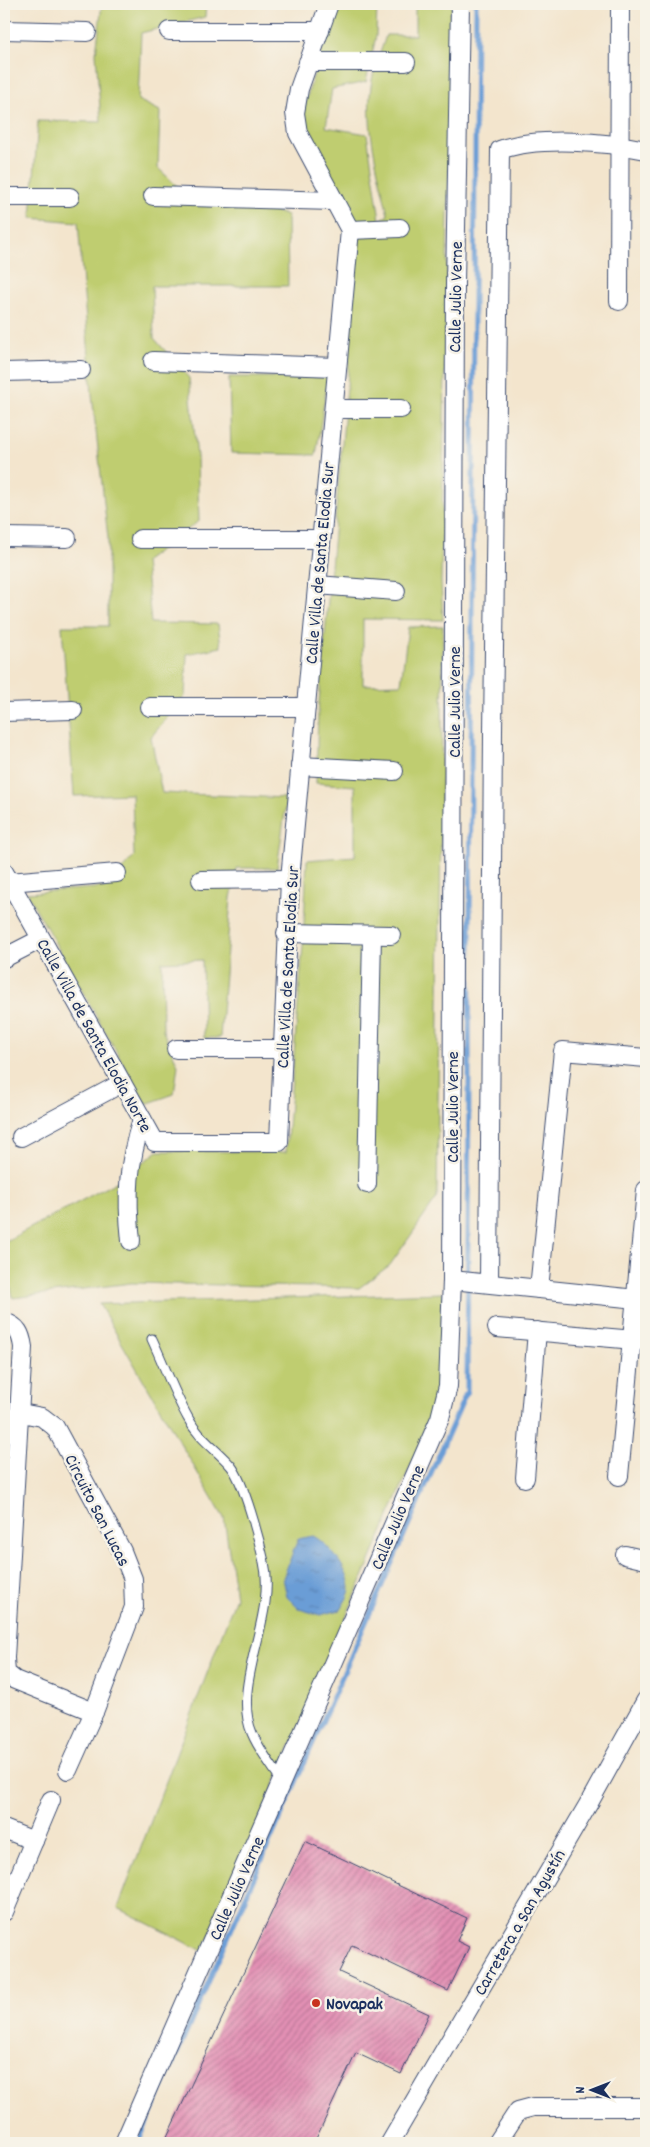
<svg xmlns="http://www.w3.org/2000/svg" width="650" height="2147" viewBox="0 0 650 2147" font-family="Dekko,sans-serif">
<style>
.park{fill:#bfcd6f;stroke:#6d7e66}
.water{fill:url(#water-ripples);stroke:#43669a}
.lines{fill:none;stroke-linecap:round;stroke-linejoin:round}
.stream{stroke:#6b9dd6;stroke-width:5}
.building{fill:url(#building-hatch)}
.service-casing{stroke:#3b4a6f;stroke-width:11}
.minor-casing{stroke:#3b4a6f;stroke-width:20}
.service{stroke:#fff;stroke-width:9}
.minor{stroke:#fff;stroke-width:18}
.poi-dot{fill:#c8321e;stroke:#f7f3e8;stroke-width:2}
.labels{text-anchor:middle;stroke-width:5;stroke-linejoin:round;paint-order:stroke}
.street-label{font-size:18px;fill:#1b2f5e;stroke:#f7f3e8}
.poi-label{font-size:18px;font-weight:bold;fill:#1b2f5e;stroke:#f7f3e8;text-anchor:start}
</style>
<defs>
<pattern id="water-ripples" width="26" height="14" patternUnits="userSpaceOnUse" patternTransform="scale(1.25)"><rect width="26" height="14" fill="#6b9dd6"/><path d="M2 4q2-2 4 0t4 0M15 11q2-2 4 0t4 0" fill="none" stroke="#5780b1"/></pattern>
<pattern id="building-hatch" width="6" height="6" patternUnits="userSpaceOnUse" patternTransform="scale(1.25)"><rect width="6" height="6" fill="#e390b4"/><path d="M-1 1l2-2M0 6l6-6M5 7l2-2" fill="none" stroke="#b77696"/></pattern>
</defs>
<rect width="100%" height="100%" fill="#f7f3e8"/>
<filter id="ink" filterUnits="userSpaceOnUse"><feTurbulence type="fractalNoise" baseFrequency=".02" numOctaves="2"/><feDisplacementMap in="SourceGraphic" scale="10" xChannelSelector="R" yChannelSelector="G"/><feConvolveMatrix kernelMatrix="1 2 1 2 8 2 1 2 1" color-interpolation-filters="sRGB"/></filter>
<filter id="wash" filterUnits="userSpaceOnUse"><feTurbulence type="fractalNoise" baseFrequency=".0096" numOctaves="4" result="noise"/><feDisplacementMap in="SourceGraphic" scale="20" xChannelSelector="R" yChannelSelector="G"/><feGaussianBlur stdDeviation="1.12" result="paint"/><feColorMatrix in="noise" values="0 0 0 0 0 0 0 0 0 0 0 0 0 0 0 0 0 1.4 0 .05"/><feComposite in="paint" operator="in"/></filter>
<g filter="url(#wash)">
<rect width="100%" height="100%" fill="#f3e5cd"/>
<g class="park">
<polygon points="102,4 206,4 205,17 141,33 138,100 160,111 158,168 178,187 287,215 288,286 152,286 154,338 189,378 197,457 199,521 145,561 151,623 218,624 221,647 187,654 185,696 151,737 162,793 287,798 277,868 237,868 231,898 220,1038 204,1038 202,960 162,962 163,1031 178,1065 174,1094 146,1104 27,893 106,887 134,856 132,794 74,796 62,626 108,626 108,538 92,395 78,222 31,218 38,121 101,122 96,53"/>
<path d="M 338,4 L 377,4 L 376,36 L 366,82 L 332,89 L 326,127 L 367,134 L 380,220 L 388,215 C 379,173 365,129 371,86 C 373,69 381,52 386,35 L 415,35 L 415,4 L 452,4 L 441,581 L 443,620 L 363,619 L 363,685 L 401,684 L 408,627 L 443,626 L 437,1198 L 390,1265 L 359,1288 L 131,1283 L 13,1298 L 4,1253 L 4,1242 L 118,1181 L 158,1151 L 286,1152 L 303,945 L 307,860 L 355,856 L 355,786 L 316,783 L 318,713 L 347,387 L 358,234 L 355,225 L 312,142 L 301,118 L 320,52 Z"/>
<polygon points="229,377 328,377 316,455 231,453"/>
<polygon points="442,1293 441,1376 426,1430 203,1951 118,1908 236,1597 224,1518 99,1304"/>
</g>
<path class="water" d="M 313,1536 C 328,1543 349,1570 350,1588 C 350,1595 343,1604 340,1610 L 320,1615 L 299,1609 L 287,1597 L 283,1578 L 298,1539 Z"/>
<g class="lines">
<polyline class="stream" points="138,2143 467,1391 476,4"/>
</g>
<g id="blocks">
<polygon class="building" points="305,1841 467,1918 457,1941 469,1947 448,1991 352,1945 339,1972 429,2014 401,2074 356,2053 314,2143 164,2143"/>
</g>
</g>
<g filter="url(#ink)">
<use href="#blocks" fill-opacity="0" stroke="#3b4a6f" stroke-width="1"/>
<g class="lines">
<g class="service-casing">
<path id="service" d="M 152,1339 C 164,1365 174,1393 188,1418 C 198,1438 216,1449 231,1466 C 244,1482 259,1539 264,1562 C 277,1616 231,1684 252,1733 C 259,1750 272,1766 282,1781"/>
</g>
<g class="minor-casing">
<g id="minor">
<polyline points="4,30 87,32"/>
<polyline points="169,31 320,31"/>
<polyline points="308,62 406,62"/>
<polyline points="153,196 334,201"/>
<polyline points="4,197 70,197"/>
<polyline points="350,230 400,228"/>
<polyline points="619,301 620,4"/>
<polyline points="153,361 337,367"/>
<polyline points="4,372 81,370"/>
<polyline points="334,409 401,409"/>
<polyline points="4,537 67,538"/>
<polyline points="140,539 321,539"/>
<polyline points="317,585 396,591"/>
<polyline points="150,707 306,707"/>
<polyline points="4,712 73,710"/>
<polyline points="300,766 394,771"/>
<polyline points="4,872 155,1142 279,1142 290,879 350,230 298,133 295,113 299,89 329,4"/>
<polyline points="201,880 290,879"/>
<polyline points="9,882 117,873"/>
<polyline points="286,933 391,935"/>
<polyline points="4,958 41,939"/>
<polyline points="176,1049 283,1049"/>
<polyline points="21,1137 122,1083"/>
<polyline points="367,1184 372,935"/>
<path d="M 131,1241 C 126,1194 128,1164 142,1119"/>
<polyline points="452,1280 646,1300"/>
<path d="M 489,1283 L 493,732 L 500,150 C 538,136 607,142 646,150"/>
<polyline points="539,1289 563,1051 646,1058"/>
<path d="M 4,1322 C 18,1326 21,1334 23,1347 L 5,1658 L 6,1673 L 15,1680 L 94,1712"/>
<polyline points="497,1328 646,1341"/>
<polyline points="21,1413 42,1417 55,1427 122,1551 133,1579 134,1607 94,1712 68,1770"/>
<polyline points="619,1476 646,1190"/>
<polyline points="525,1478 537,1331"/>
<polyline points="625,1555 646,1560"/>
<polyline points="4,1829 34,1841"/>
<polyline points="4,1912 51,1800"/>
<polyline points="124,2143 440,1418 448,1386 452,1280 455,284 460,4"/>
<polyline points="390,2143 589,1803 646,1700"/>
<polyline points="497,2143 518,2111 533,2107 646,2107"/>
</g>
</g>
<use href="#service" class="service"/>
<use href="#minor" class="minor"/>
</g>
</g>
<circle class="poi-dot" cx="316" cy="2003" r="5"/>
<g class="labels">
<g class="street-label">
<text transform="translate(455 297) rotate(-89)" y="6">Calle Julio Verne</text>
<text transform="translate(319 563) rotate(-85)" y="6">Calle Villa de Santa Elodia Sur</text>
<text transform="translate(454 702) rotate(-90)" y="6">Calle Julio Verne</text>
<text transform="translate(287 967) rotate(-87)" y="6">Calle Villa de Santa Elodia Sur</text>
<text transform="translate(95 1035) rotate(61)" y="6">Calle Villa de Santa Elodia Norte</text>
<text transform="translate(452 1107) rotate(-90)" y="6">Calle Julio Verne</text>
<text transform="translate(98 1510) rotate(63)" y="6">Circuito San Lucas</text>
<text transform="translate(397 1517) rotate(-67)" y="6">Calle Julio Verne</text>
<text transform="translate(236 1888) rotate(-66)" y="6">Calle Julio Verne</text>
<text transform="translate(519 1922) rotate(-60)" y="6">Carretera a San Agustín</text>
</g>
<g class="poi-label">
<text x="326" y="2009">Novapak</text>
</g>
</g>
<rect width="650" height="2147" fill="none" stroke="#f7f3e8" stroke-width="20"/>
<g transform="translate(592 2090) rotate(270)" stroke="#f7f3e8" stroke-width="4" paint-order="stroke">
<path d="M0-4L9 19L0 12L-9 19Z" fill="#1b2f5e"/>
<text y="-8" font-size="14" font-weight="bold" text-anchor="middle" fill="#1b2f5e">N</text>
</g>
</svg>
